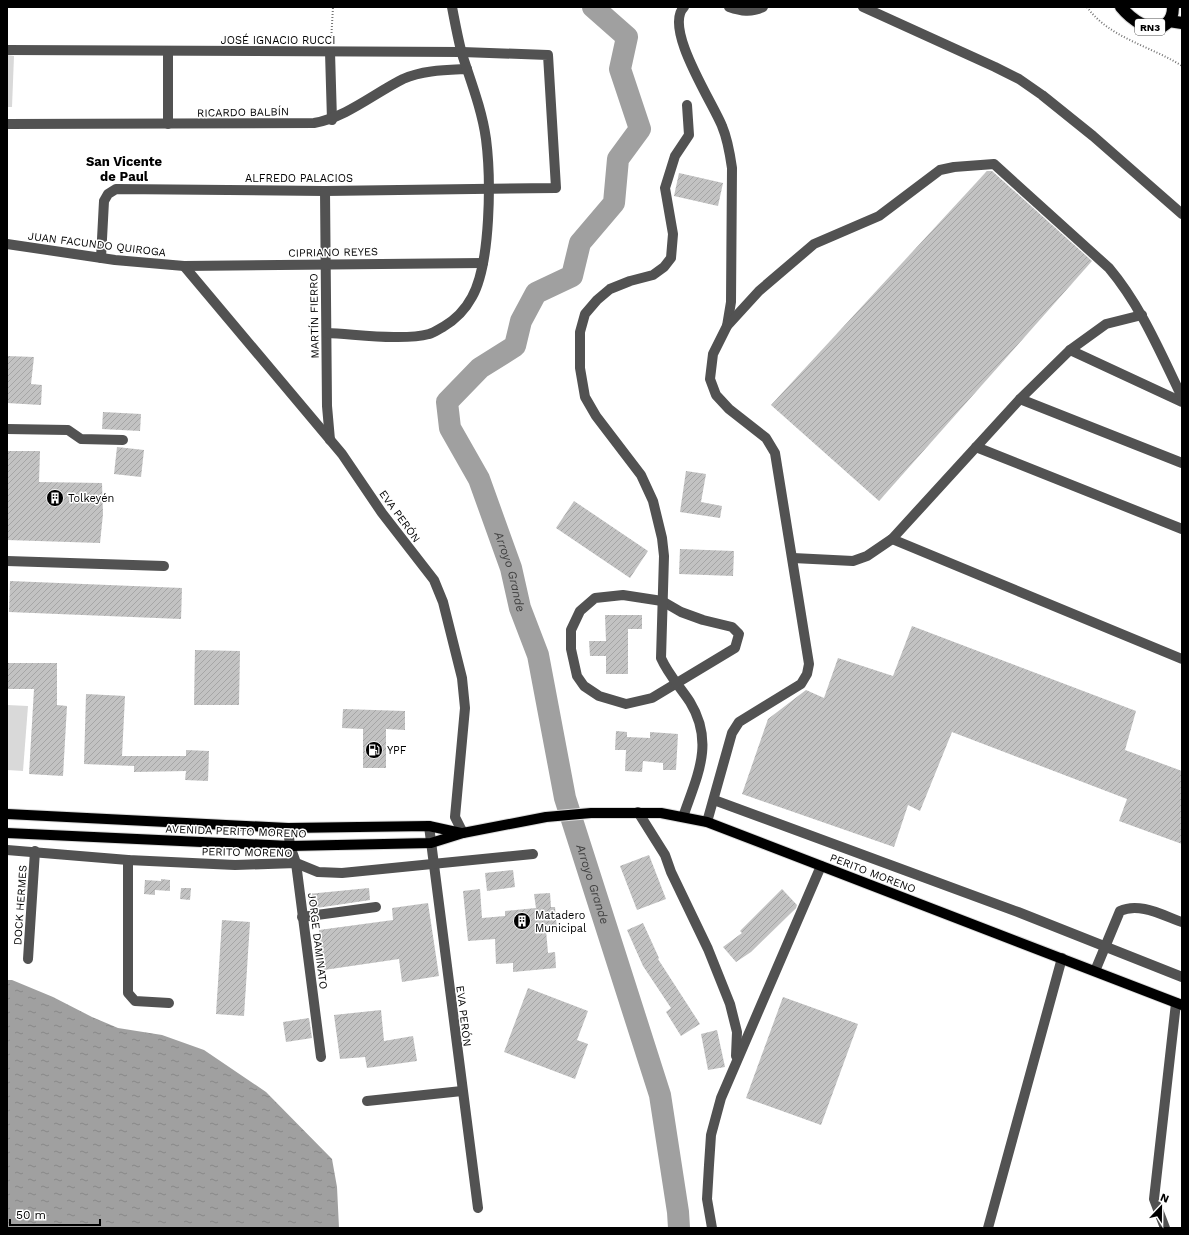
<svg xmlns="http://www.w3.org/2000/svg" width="1189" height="1235" viewBox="0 0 1189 1235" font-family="'Work Sans',sans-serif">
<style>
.park{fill:#d9d9d9}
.water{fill:url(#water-ripples)}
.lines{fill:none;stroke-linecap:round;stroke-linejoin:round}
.river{stroke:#a0a0a0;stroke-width:22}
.building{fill:url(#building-hatch)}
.major-casing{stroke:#dbdbdb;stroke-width:12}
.highway-casing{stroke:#dbdbdb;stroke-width:14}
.path{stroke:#747474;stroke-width:2;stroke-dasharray:1 2;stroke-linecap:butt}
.minor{stroke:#525252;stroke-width:10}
.major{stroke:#000;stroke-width:10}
.highway{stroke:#000;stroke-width:12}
.labels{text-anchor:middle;stroke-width:3;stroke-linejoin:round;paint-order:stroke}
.shield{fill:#fff;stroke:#4c4c4c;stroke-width:1}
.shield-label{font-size:10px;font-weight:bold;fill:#000}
.street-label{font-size:11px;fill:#000;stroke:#fff}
.poi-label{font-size:11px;fill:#000;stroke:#fff;text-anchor:start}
.water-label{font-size:12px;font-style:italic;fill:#414141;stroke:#fff}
.quarter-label{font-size:13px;font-weight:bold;fill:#000;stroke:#fff}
</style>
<defs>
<pattern id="water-ripples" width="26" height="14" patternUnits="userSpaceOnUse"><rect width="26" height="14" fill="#a0a0a0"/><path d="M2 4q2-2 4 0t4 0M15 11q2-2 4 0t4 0" fill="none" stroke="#888"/></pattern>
<pattern id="building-hatch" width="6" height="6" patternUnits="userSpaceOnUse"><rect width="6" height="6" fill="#c2c2c2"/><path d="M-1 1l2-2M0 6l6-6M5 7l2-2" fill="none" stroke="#a5a5a5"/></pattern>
</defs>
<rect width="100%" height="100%" fill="#fff"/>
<g class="park">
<polygon points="7,55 14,56 12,107 7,107"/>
<polygon points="7,705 28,706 23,771 7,770"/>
</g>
<polygon class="water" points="7,980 12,980 53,997 92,1017 118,1028 162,1035 204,1050 266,1092 332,1159 337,1187 339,1228 7,1228"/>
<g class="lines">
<path class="river" id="s1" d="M 593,7 L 627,37 L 620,69 L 640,129 L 618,159 L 614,203 L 580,243 L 572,276 L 536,293 L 521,321 L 515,346 L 480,368 L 447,402 L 450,428 L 479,479 L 511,568 L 520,608 L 538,655 L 565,798 L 660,1095 L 678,1212 L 679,1228"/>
</g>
<g class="building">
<polygon points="987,171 992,171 1092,261 879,501 771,405"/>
<polygon points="679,173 723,183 718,206 674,196"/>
<polygon points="7,356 34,357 31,384 42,385 41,405 7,403"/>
<polygon points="103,412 141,414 140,431 102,429"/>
<polygon points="117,447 144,450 141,477 114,474"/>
<polygon points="7,451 40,451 39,482 102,483 103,514 100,543 7,540"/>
<polygon points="686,471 706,474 701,502 722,506 720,518 680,512"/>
<polygon points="574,501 648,551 630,578 556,528"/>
<polygon points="680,549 734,551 733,576 679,574"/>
<polygon points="10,581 182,588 181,619 9,612"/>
<polygon points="605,615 642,615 642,629 628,629 628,674 606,674 606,656 590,656 589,641 606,641"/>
<polygon points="912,626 1136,711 1125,750 1182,771 1182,844 1119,821 1127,799 952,732 920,811 908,805 894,847 742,794 768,719 806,690 824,698 838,658 893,676"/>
<polygon points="195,650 240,651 239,705 194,705"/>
<polygon points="7,663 57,663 57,705 67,706 63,776 29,774 34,689 7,689"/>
<polygon points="86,694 125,696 122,756 186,756 186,750 209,751 208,781 185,780 186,771 134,772 134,766 84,764"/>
<polygon points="343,709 405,711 405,730 386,729 386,768 363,768 363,729 342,728"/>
<polygon points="616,731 627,732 627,737 650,738 650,732 678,734 676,770 663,770 663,763 643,761 642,772 625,771 626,750 615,750"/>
<polygon points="649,855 666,899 637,910 620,866"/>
<polygon points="513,870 515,887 487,891 485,873"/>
<polygon points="161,879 170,880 170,891 155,890 155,895 144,894 145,880 161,881"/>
<polygon points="181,888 191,888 190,900 180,899"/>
<polygon points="369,888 370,900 310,909 308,894"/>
<polygon points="480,889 482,918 505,916 505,911 536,908 534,894 550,893 551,907 555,907 557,929 546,930 548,953 555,952 556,968 513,972 513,963 496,964 495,939 468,941 463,891"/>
<polygon points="782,889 797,905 796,908 751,952 736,962 723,947 742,933 740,931"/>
<polygon points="428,903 439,976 402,982 399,959 324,970 319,930 393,920 392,908"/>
<polygon points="222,920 250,922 244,1016 216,1014"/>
<polygon points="643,923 659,958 658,959 700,1024 681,1036 666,1012 671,1008 643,966 627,930"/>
<polygon points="528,988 588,1011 577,1040 588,1044 575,1079 504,1052"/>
<polygon points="783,997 858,1024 821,1125 746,1098"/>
<polygon points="381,1010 384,1041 413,1036 417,1061 367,1068 365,1057 340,1059 334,1015"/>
<polygon points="309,1018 312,1038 286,1042 283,1022"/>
<polygon points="717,1030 725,1067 708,1070 701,1034"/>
</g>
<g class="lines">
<g class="major-casing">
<g id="major">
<polyline points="7,814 288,828 429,826 461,833"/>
<polyline points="7,833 290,846 431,843 463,833 546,817 591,813 661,813 707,822 1182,1005"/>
</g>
</g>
<g class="highway-casing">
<g id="highway">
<path d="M 1121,7 C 1130,18 1152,36 1166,24 C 1171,20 1173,13 1173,7"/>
<polyline points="1169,21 1182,23"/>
</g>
</g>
<g class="path">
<path d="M 1087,7 C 1109,38 1151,46 1182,66"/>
<polyline points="331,42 333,7"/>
</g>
<g class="minor">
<path d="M 684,7 C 663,28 713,103 722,126 C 728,140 730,154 732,168 L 731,302 L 727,326"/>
<path d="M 729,7 C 741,11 751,13 763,7"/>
<polyline points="863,7 995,67 1019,79 1042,95 1093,136 1182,214"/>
<polyline points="7,50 462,52 548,55 556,188 325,191 116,189 108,194 104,201 101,258"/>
<polyline points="330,52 332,120"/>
<path d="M 7,124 L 314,123 C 347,117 373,94 403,79 C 423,70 446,70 467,69"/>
<polyline points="168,124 168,51"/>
<polyline points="325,191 327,406 330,440"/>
<polyline points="7,244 115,260 184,266 483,263"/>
<polyline points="184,266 342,454 382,513 434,580 443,602 462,678 465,708 455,817 463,833"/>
<path d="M 327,333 C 355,334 403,341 429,334 C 434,333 439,329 443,327 C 455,320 465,310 472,297 C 491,263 491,178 486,139 C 482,110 471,82 462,54 C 458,39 455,23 452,7"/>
<polyline points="1070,350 1182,402"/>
<polyline points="1020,399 1182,463"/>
<polyline points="7,429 68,430 81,439 123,440"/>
<polyline points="976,447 1182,529"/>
<polyline points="892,539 1182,659"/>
<polyline points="793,558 853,561 867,556 892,539 1020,399 1070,350 1106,324 1142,315"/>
<polyline points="7,561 164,566"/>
<polygon points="623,595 662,601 681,612 703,620 732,627 739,634 735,648 652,698 626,704 599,696 584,686 577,676 571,649 571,630 580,611 595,598"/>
<polyline points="714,800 1018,912 1182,977"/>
<polyline points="638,812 665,855 671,872 708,949 730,1004 737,1032 736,1056"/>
<path d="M 683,817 C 697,776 715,743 690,702 C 680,687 668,674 661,658 L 664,556 L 662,538 L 653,501 L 641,475 L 596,416 L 585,397 L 580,368 L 580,332 L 585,314 L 597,300 L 610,289 L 630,281 L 653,275 L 664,267 L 671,258 L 673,234 L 665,188 L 675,156 L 689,135 L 687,105"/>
<path d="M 707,822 L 732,733 L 739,722 L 801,684 L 807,674 L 809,664 L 775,453 L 766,438 L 729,409 L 716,395 L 710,379 L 713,354 L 727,326 L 759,291 L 814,244 L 879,216 L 940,170 L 954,167 L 994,164 L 1109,268 C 1141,306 1160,352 1182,397"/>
<polyline points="429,826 478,1208"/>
<polyline points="288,828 290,846 296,863 321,1057"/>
<polyline points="7,850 128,860 235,865 296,863 318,872 342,873 533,854"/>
<polyline points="128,860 128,993 135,1001 169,1003"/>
<polyline points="302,917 376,907"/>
<polyline points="28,959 35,851"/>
<path d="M 1095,971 L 1120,911 C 1139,902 1162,915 1182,922"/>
<polyline points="367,1101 462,1091"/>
<polyline points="712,1228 707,1199 709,1165 711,1135 721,1098 821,866"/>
<polyline points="988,1228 1062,958"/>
<polyline points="1165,1228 1154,1199 1176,1003"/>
</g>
<use href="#major" class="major"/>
<use href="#highway" class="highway"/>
</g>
<defs>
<g id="building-disc" transform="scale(0.9)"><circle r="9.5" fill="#000" stroke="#fff"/><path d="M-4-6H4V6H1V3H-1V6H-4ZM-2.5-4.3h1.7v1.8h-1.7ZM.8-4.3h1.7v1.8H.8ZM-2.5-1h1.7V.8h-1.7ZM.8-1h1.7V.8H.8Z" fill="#fff"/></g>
<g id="fuel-disc" transform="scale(0.9)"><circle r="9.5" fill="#000" stroke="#fff"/><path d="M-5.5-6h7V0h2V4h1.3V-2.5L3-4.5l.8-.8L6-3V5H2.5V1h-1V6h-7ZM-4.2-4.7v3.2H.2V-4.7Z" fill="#fff"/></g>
</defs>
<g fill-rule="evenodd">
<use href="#building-disc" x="55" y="498"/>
<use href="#fuel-disc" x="374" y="750"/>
<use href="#building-disc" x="522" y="921"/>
</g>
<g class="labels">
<rect class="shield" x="1135" y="19" width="30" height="16" rx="3"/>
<g class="shield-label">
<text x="1150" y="31">RN3</text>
</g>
<g class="street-label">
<text x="278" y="44">JOSÉ IGNACIO RUCCI</text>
<text transform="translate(243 112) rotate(-1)" y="4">RICARDO BALBÍN</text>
<text x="299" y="182">ALFREDO PALACIOS</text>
<text transform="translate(97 244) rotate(7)" y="4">JUAN FACUNDO QUIROGA</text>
<text transform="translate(333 252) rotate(-1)" y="4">CIPRIANO REYES</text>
<text transform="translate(314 316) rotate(-91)" y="4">MARTÍN FIERRO</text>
<text transform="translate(400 516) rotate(54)" y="4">EVA PERÓN</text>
<text transform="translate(236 831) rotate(2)" y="4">AVENIDA PERITO MORENO</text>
<text transform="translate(247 852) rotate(1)" y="4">PERITO MORENO</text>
<text transform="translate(873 873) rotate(21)" y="4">PERITO MORENO</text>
<text transform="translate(20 905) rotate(-86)" y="4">DOCK HERMES</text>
<text transform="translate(318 941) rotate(83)" y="4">JORGE DAMINATO</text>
<text transform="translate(464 1016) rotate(83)" y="4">EVA PERÓN</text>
</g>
<g class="poi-label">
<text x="68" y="502">Tolkeyén</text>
<text x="387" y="754">YPF</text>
<text x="535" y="919">Matadero<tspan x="535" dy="13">Municipal</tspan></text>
</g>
<g class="water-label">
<text dy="4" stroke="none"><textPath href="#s1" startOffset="678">Arroyo Grande</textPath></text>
<text dy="4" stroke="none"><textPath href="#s1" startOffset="1002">Arroyo Grande</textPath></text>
</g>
<g class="quarter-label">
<text x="124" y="166">San Vicente<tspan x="124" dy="15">de Paul</tspan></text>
</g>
</g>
<rect width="1189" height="1235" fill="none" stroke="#000000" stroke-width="16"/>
<g transform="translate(1161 1207) rotate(22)" stroke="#ffffff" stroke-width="3" paint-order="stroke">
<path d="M0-3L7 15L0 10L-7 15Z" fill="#000000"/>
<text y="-6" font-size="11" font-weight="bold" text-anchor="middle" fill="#000000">N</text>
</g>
<path d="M10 1219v6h90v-6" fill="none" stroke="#000000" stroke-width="2"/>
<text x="16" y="1219" font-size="12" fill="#000000" stroke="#ffffff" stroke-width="3" paint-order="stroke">50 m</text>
</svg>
